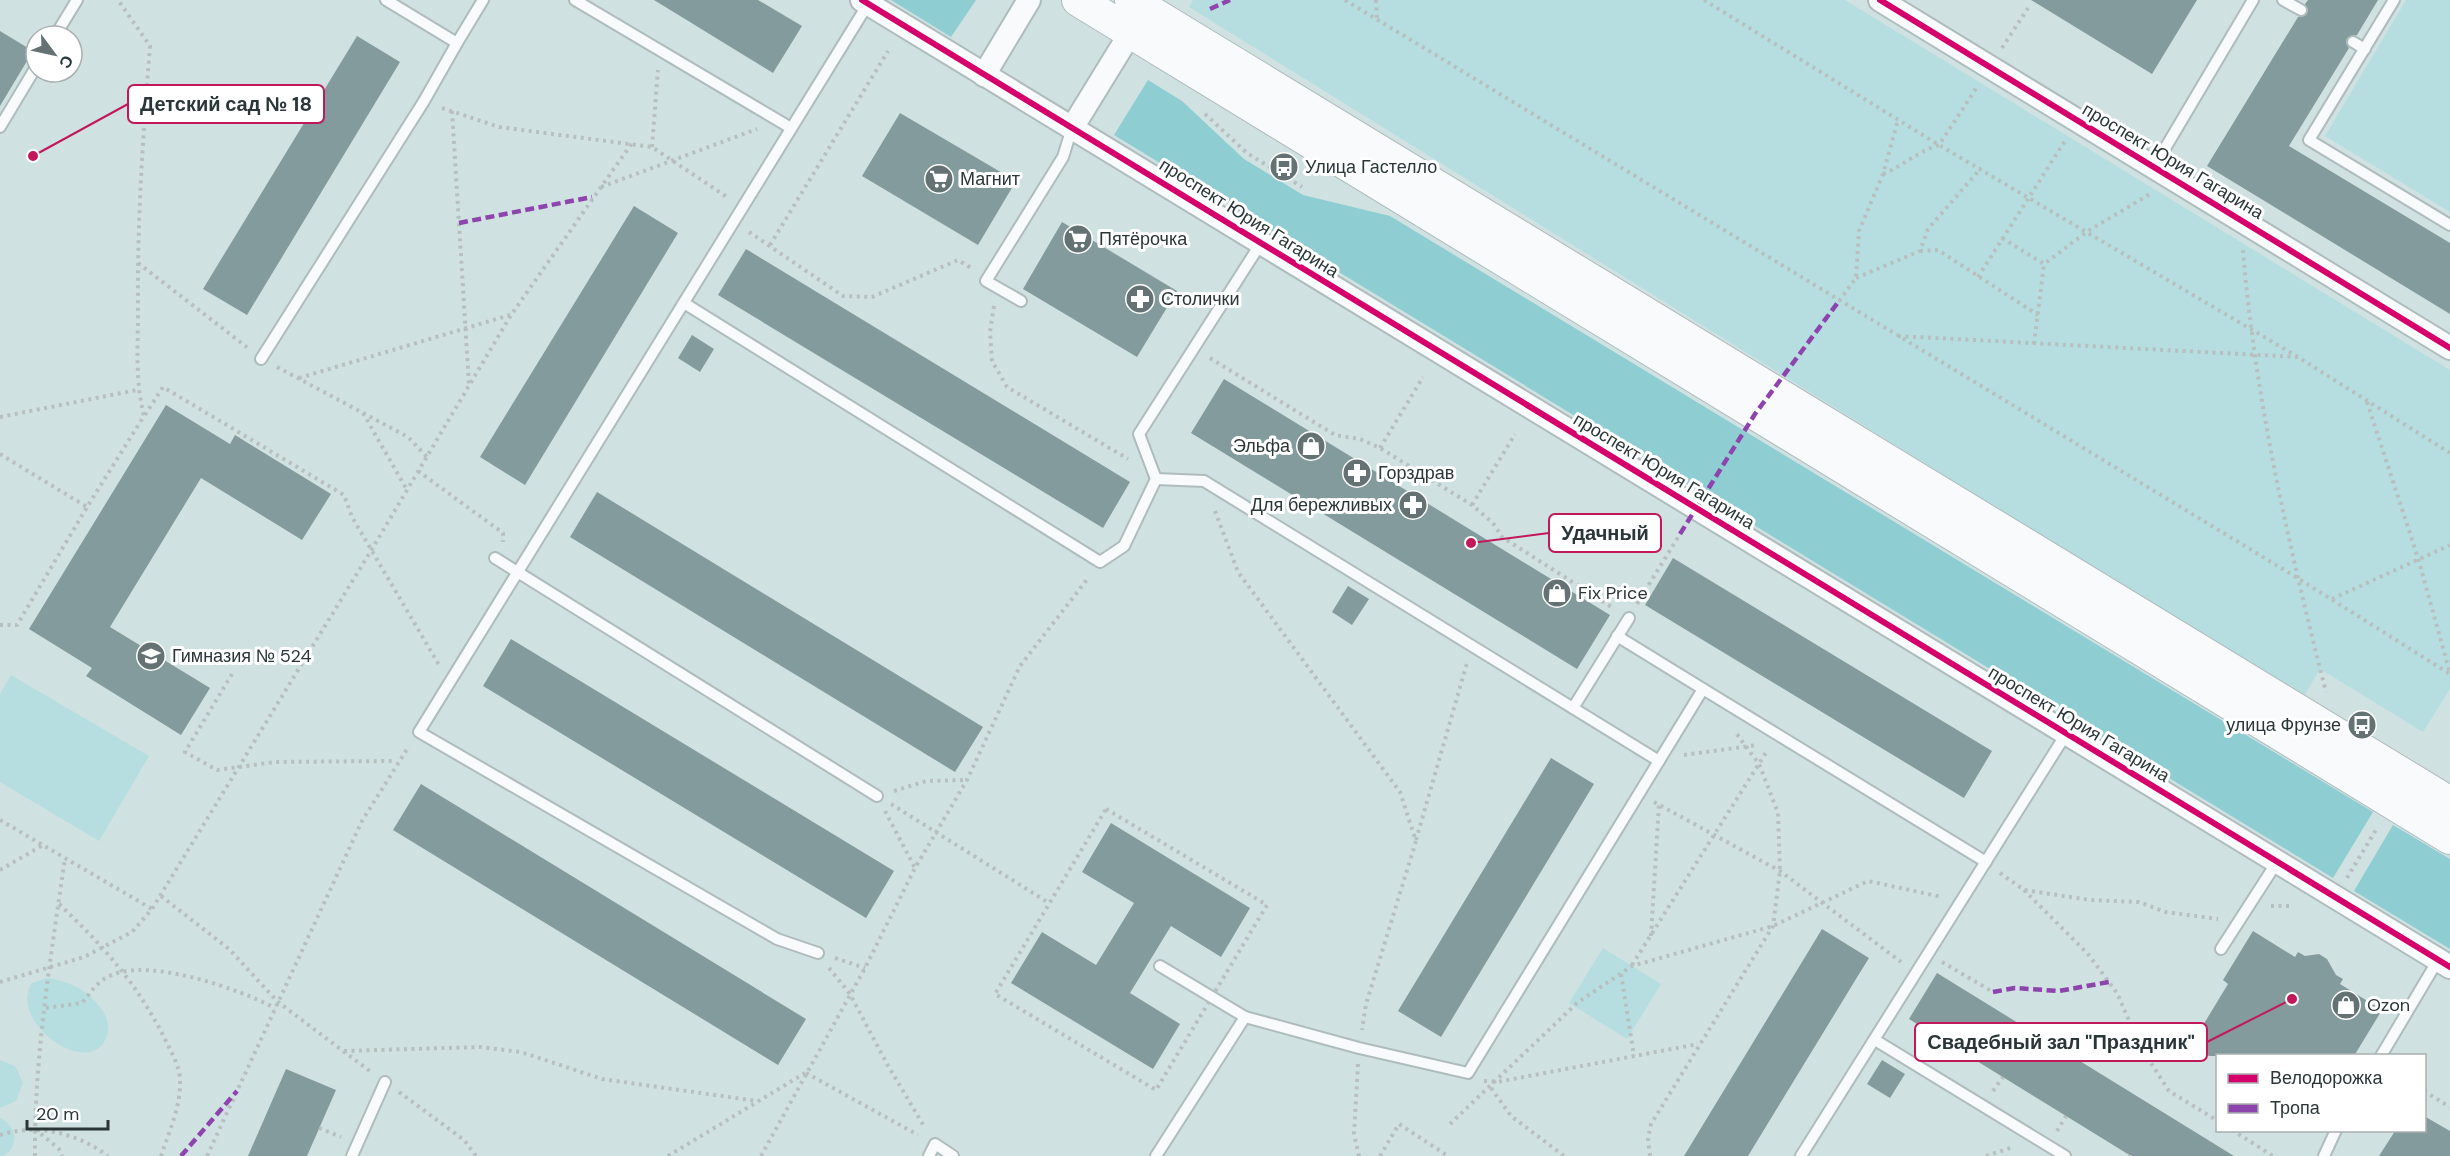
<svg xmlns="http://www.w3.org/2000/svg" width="2450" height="1156" viewBox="0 0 2450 1156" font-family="'DM Sans',sans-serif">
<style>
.green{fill:#b6dee1}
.forest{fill:#8ecdd2}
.building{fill:#849b9d}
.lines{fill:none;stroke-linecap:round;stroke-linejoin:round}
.lane-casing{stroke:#afbcbd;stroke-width:14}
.street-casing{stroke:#afbcbd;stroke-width:26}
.secondary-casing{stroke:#afbcbd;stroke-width:34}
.path{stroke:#b8bfbf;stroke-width:4;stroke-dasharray:3 4.5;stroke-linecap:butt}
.lane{stroke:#f8fafb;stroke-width:10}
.street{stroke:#f8fafb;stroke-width:22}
.secondary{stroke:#f8fafb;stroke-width:32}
.quiet{stroke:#8e44ad;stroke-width:4.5;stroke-dasharray:9 4.5;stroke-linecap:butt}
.cycleway-casing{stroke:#fff;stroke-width:10}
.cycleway{stroke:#d6006c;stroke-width:6}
.labels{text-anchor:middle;stroke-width:6;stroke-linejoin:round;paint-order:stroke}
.street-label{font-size:18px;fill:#2a3637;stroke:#fff}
.poi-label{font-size:18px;fill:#2a3637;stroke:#fff;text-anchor:start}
.leader{fill:none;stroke:#c2185b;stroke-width:2}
.callout-dot{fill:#c2185b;stroke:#fff;stroke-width:2}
.callout{fill:#fff;stroke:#c2185b;stroke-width:2}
.callout-label{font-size:20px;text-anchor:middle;font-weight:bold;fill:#2a3637}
</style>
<rect width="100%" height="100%" fill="#d0e1e2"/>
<g class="green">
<polygon points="1193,0 1845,0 2450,370 2450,689 2423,732 2320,669 2303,698 1189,7"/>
<polygon points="2406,0 2450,0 2450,212 2325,136"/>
<polygon points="11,675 149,756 99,841 0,782 0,694"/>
<polygon points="1603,948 1661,984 1627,1039 1569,1003"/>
<path d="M 47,978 C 67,980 87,990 99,1006 C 106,1014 110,1024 107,1035 C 93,1083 6,1022 32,983 Z"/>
<polygon points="0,1060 15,1066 23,1083 16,1101 0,1108"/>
<path d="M 0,1118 C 17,1125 20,1147 3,1156 L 0,1156 Z"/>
</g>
<g class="forest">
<polygon points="891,0 976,0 951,37"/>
<polygon points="1148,80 1182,101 1244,159 1303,195 1390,216 2373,812 2333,878 1114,135"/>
<polygon points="2393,825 2450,859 2450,949 2354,891"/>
</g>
<g class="building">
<polygon points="654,0 758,0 802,26 773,73"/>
<polygon points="2031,0 2197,0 2152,74"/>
<polygon points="2308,0 2378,0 2357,35 2347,38 2346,43 2349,48 2289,146 2450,243 2450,314 2207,166 2298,17 2307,14 2305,4"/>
<polygon points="0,31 33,51 0,106"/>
<polygon points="357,36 400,62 247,315 203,289"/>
<polygon points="900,113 1016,181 978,245 862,176"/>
<polygon points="634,206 678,233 525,485 480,457"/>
<polygon points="1062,222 1177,291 1137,357 1023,289"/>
<polygon points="746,249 1130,482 1103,528 718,295"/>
<polygon points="692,335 714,349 700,372 678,358"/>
<polygon points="1224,379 1610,615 1577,669 1191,433"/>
<polygon points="166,405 230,444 235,435 331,494 302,540 201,478 110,627 210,688 181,735 86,676 92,668 29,629"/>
<polygon points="597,492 983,727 955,772 570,537"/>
<polygon points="1673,558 1992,751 1964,798 1645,605"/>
<polygon points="1348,586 1369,599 1352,625 1332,612"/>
<polygon points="511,639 894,871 866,918 483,686"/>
<polygon points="1551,758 1594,784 1441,1037 1398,1011"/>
<polygon points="421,784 806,1019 778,1065 393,830"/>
<polygon points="1111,823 1250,908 1221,957 1171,926 1130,993 1180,1024 1153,1069 1011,983 1042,932 1096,965 1134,903 1082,872"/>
<polygon points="1822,929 1869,958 1856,979 1748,1156 1684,1156"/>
<polygon points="2253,931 2295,957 2298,952 2305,956 2319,954 2327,959 2336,975 2343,979 2340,984 2382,1010 2354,1056 2209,1056 2191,1045 2228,984 2223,980"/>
<polygon points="1937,973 2234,1156 2131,1156 1938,1037 1909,1019"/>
<polygon points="1882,1060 1905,1074 1890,1098 1867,1084"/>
<polygon points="286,1069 336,1090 307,1156 248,1156"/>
<polygon points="2424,1116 2450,1131 2450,1156 2379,1156 2395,1131 2424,1131"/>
</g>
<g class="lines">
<g class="lane-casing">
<g id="lane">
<polyline points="575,0 791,128"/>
<polyline points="2283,0 2301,10"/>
<polyline points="2394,0 2309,140 2450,225"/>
<polyline points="55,36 77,0"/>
<polyline points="2353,42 2365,49"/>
<polyline points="457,43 483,0"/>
<polyline points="0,127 36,67"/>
<polyline points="2154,167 2253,0"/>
<polyline points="1021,301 986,281 1063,157 1072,128"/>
<polyline points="684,303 1100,562 1124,546 1156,479 1139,434 1261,243"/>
<polyline points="261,359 424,101 457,43 386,0"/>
<polyline points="1156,479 1204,481 1659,761"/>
<polyline points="495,558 877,796"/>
<polyline points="1617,636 1703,689"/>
<polyline points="1573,708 1629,618"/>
<polyline points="2221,949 2277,862"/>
<polyline points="818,953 777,939 419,732 868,4"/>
<polyline points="1160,966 1245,1017"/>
<polyline points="1875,1040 2065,1156"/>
<polyline points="2381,1056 2438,960"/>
<polyline points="352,1156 385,1082"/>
<polyline points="929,1156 935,1144 953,1156"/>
<polyline points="1156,1156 1245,1017 1359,1048 1468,1073 1703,689 1986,862"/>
<polyline points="1801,1156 2066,734"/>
<polyline points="2324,1156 2336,1130"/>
</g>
</g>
<g class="street-casing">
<g id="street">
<polyline points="862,0 2450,967"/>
<polyline points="1880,0 2450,348"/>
<polyline points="984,75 1029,0"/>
<polyline points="1072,128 1139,19"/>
</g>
</g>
<g class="secondary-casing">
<g id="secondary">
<polyline points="1078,0 2450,838"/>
<polyline points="1131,0 2450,803"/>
</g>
</g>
<g class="path">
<polyline points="1345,0 2296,577 2450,674"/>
<polyline points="1376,0 1377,19"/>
<polyline points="1704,0 1939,145 2298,357 2450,453"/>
<polyline points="2002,48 2028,8"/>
<polyline points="442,108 499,127 652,147 727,197"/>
<polyline points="452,111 469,385"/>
<polyline points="1205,114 1247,153 1302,187"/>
<polyline points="652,147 658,70"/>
<path d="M 1883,174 C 1903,166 1918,151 1939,145 L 1977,87"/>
<polyline points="601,187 757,129"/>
<polyline points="749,232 843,296 872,297 958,260 973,269"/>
<polyline points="2002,238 2044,264 2088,231 2150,194"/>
<polyline points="770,245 888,51"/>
<path d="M 2243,250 C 2255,399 2289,547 2326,692"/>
<polyline points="1920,251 1938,250 2038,315"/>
<polyline points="138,263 248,348"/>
<polyline points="1978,277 2065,141"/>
<polyline points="1856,278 1920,251 1928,229 1981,168"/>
<polyline points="1839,301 1856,278 1859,231 1883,174 1898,120"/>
<polyline points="994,306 990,332 992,361 1007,387 1128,459"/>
<polyline points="1898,336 2298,357"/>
<polyline points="2034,344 2044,264"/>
<polyline points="1210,358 1335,435 1360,439 1380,448 1472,505 1493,523 1502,537 1613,608"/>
<polyline points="277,367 408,437 427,457"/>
<polyline points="299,378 510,315"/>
<polyline points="2367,402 2418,558 2450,673"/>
<polyline points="363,413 407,490"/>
<polyline points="145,415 163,387 344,495 352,517 439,665"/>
<polyline points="0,417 137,390"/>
<polyline points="1380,448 1423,377"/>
<path d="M 0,454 L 87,507 L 144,416 C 135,381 138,347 138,311 C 137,222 143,134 150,46 L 118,0"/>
<polyline points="418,471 503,533 503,542"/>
<polyline points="1472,505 1515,434"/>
<polyline points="1215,511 1238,572 1400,792 1416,841 1366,1004 1362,1030"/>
<polyline points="2332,599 2450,545"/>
<polyline points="1637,604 1680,534"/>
<polyline points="0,625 17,625 87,507"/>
<polyline points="232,674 185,752 217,770 275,762 396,761"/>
<polyline points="1684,755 1757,745"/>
<polyline points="894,791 926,781 966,780"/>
<polyline points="1654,802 1780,871 1901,962"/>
<polyline points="891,804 1049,903"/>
<polygon points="1106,809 1267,905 1156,1090 995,994"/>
<polyline points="885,811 915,868"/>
<polyline points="0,820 152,909"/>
<polyline points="1416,840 1467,663"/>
<polyline points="0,870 43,845"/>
<polyline points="2000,873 2024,890 2090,900 2139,902 2165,912 2218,919"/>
<polyline points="2347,878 2377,828"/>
<polyline points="2024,890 2088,954 2117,993 2140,1046 2169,1091 2218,1121"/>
<polyline points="161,896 229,949 278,1002 371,1072"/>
<path d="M 59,904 C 104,947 135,981 164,1037 C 170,1050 180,1066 180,1080 C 181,1106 169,1132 161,1156"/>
<polyline points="2271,906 2289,906"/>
<polyline points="1651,936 1659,804"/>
<polyline points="835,958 865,968"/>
<polyline points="1942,962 1993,992"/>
<polyline points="1632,965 1767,751"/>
<polyline points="829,968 850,994 887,1064 925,1128"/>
<polyline points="1621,974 1634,1056"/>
<polyline points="0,982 84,957 132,932 152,909 372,549 511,315 632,143"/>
<path d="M 46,1008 L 82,1003 C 91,992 98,980 112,975 C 151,958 239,989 275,1008"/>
<polyline points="344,1051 480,1047 521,1052 602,1079 757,1101"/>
<polyline points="1929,1052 1938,1037"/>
<polyline points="1358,1064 1354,1134 1359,1156"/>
<polyline points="806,1073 918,1135"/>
<polyline points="1484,1081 1497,1082 1698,1044"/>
<polyline points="1491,1088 1511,1116 1564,1156"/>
<polyline points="1993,1091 2003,1077"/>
<polyline points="2424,1091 2450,1107"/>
<polyline points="399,1092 464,1140 476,1156"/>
<polyline points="1450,1124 1577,1003 1632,966 1773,926 1868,881 1942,897"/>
<polyline points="319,1128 341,1137"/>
<polyline points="35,1129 59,1149 62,1156"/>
<polyline points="2232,1130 2273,1156"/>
<polyline points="2057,1131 2066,1116"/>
<path d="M 0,1135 C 37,1123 77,1133 108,1156"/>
<path d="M 35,1156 C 34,1058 51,955 65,858"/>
<polyline points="207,1156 362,821 409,746"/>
<polyline points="668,1156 805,1073"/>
<polyline points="761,1156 865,968 915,868 967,780 1020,666 1089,577"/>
<polyline points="1380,1156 1399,1124 1448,1156"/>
<polyline points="1650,1156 1648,1139 1651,1124 1773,926 1780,871 1778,813 1759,764 1736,733"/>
<polyline points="1986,1156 2013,1147"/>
<polyline points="2130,1156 2130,1155"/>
</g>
<use href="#lane" class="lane"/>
<use href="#street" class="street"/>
<use href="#secondary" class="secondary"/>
<g class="quiet">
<polyline points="1210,9 1230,0"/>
<polyline points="459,223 592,197"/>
<polyline points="1680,534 1755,414 1839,301"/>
<polyline points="1993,992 2015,988 2059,991 2109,982"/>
<polyline points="181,1156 237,1091"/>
</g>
<g class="cycleway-casing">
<g id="cycleway">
<polyline points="862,0 2450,967"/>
<polyline points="1880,0 2450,348"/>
</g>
</g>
<use href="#cycleway" class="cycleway"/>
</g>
<defs>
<g id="bus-disc" transform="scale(1.5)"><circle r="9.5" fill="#647273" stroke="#fff"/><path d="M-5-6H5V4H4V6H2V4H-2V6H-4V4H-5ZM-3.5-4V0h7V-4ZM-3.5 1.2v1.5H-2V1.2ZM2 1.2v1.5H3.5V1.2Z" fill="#fff"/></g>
<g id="supermarket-disc" transform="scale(1.5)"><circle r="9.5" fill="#647273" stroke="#fff"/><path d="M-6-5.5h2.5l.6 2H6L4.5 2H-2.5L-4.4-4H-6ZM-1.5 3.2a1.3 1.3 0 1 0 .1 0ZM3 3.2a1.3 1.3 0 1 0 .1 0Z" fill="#fff"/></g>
<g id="pharmacy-disc" transform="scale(1.5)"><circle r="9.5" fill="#647273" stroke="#fff"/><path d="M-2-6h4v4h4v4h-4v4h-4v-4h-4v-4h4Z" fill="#fff"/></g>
<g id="shop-disc" transform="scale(1.5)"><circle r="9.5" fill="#647273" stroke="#fff"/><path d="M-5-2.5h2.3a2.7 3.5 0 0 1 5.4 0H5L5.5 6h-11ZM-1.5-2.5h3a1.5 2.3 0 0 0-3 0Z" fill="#fff"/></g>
<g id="school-disc" transform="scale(1.5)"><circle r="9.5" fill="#647273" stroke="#fff"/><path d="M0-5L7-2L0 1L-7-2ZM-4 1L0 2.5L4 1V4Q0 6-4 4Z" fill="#fff"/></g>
</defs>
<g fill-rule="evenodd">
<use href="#bus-disc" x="1284" y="167"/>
<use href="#supermarket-disc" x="939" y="179"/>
<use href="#supermarket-disc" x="1078" y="239"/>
<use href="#pharmacy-disc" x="1140" y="299"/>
<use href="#shop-disc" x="1311" y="446"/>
<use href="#pharmacy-disc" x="1357" y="473"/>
<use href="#pharmacy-disc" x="1413" y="505"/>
<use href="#shop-disc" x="1557" y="593"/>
<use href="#school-disc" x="151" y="656"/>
<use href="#bus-disc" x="2362" y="725"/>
<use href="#shop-disc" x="2346" y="1005"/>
</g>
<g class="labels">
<g class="street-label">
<text transform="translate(2173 161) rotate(31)" y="6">проспект Юрия Гагарина</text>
<text transform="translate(1249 218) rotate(32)" y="6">проспект Юрия Гагарина</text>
<text transform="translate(1664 471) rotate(31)" y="6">проспект Юрия Гагарина</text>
<text transform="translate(2079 724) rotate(31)" y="6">проспект Юрия Гагарина</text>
</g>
<g class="poi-label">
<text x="1305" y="173">Улица Гастелло</text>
<text x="960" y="185">Магнит</text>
<text x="1099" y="245">Пятёрочка</text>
<text x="1161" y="305">Столички</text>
<text x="1290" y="452" text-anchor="end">Эльфа</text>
<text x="1378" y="479">Горздрав</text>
<text x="1392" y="511" text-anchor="end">Для бережливых</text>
<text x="1578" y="599">Fix Price</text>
<text x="172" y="662">Гимназия № 524</text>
<text x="2341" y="731" text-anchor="end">улица Фрунзе</text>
<text x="2367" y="1011">Ozon</text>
</g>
</g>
<path class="leader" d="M33 156L128 104M1471 543L1549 533M2292 999L2207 1042"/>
<g class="callout-dot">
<circle cx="33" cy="156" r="6"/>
<circle cx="1471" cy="543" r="6"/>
<circle cx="2292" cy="999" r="6"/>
</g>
<g class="callout">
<rect x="128" y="85" width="196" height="38" rx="6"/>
<rect x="1549" y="514" width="112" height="38" rx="6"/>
<rect x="1915" y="1023" width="292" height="38" rx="6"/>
</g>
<g class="callout-label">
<text x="226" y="111">Детский сад № 18</text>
<text x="1605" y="540">Удачный</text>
<text x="2061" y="1049">Свадебный зал "Праздник"</text>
</g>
<rect x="2216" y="1054" width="210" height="78" fill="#ffffff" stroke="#aaafaf" stroke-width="1.5"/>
<rect x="2228" y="1074" width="30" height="9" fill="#d6006c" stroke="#aaafaf" stroke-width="1.5"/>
<text x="2270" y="1084" font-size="18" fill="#2a3637">Велодорожка</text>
<rect x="2228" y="1104" width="30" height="9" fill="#8e44ad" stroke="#aaafaf" stroke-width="1.5"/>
<text x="2270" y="1114" font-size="18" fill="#2a3637">Тропа</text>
<g transform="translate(54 54) rotate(123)"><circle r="28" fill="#ffffff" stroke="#aaafaf" stroke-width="1.5"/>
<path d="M0-4.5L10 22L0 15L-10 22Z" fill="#647273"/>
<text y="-9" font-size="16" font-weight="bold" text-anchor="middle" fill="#2a3637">С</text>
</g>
<path d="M27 1120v9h81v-9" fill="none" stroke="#2a3637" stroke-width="3"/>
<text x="36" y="1120" font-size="18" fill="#2a3637" stroke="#ffffff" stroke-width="4.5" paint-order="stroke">20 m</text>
</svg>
